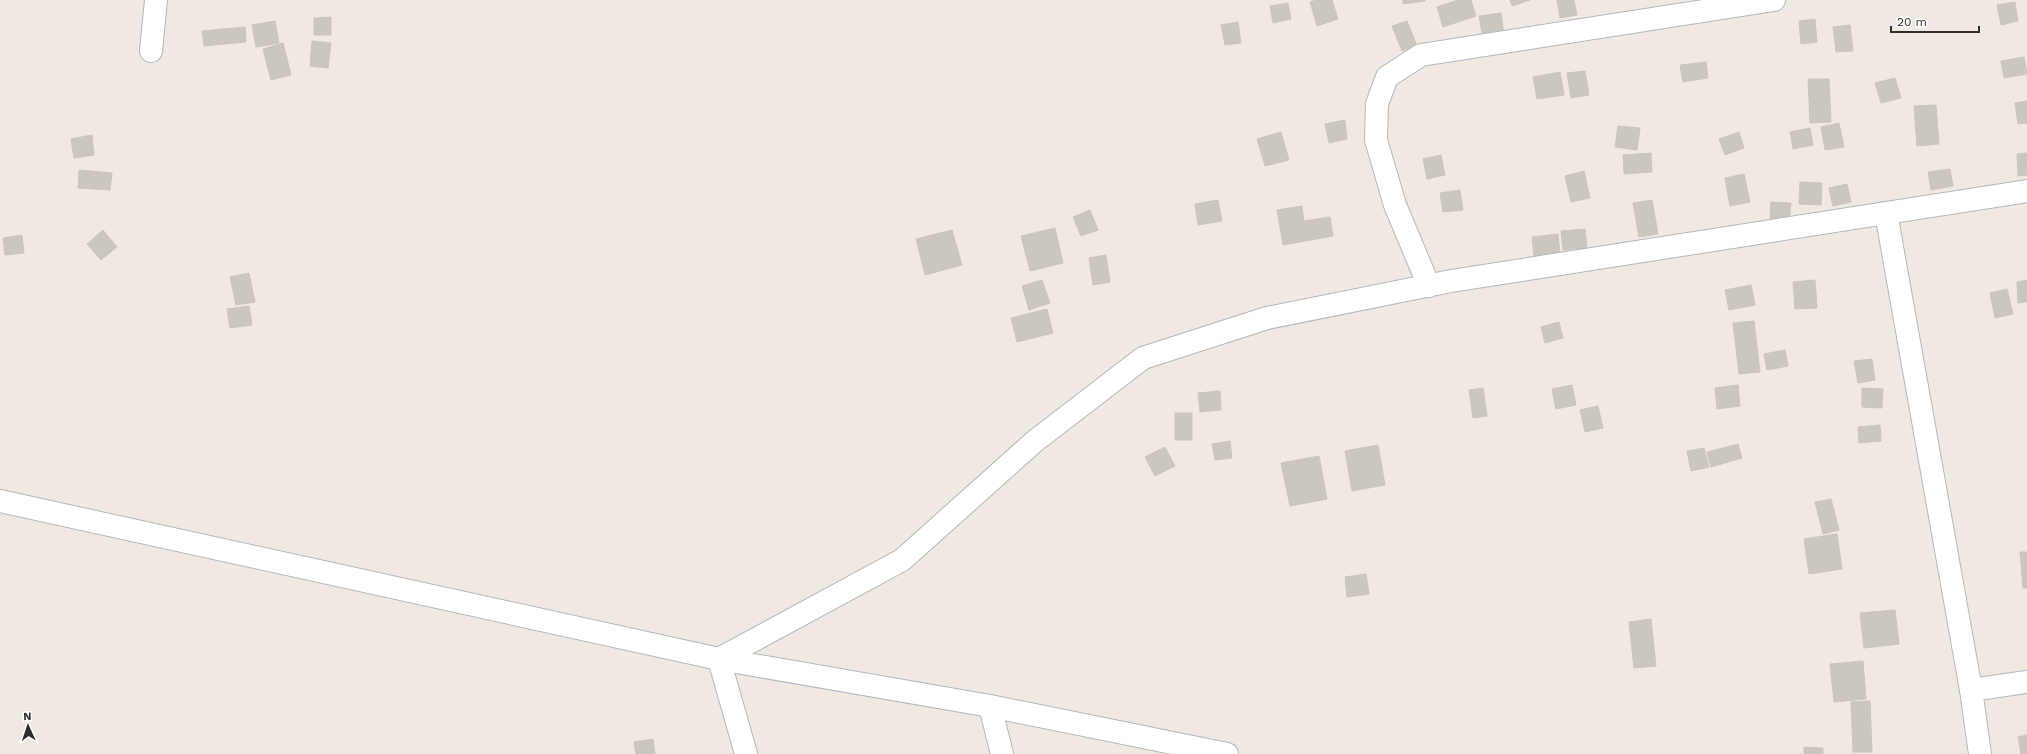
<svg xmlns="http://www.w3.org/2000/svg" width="2027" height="754" viewBox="0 0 2027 754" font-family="'Work Sans',sans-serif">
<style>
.building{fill:#cbc7bf;stroke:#cbc5ba}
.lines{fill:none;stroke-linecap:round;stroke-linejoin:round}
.minor-casing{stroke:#b4b7c1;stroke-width:24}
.secondary-casing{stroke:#b4b7c1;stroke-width:24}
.minor{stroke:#fff;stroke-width:22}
.secondary{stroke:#fff;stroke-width:22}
</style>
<rect width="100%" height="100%" fill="#efe9e1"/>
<g class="building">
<polygon points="1316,0 1332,0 1338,19 1317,26 1310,2"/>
<polygon points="1403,0 1425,0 1425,1 1403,4"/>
<polygon points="1458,0 1471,0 1476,16 1443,27 1437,7"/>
<polygon points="1510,0 1530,0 1512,6"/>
<polygon points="1557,0 1574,0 1577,15 1560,18"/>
<polygon points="2015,2 2018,21 2001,25 1997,5"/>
<polygon points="1288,3 1291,19 1273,23 1270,6"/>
<polygon points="1501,13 1504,35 1483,38 1479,16"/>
<polygon points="331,17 331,35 314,35 314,18"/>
<polygon points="1815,19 1817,42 1801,44 1799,21"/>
<polygon points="275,21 279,43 256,47 252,25"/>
<polygon points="1407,21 1417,46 1402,51 1392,26"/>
<polygon points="1238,22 1241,43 1225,45 1221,25"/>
<polygon points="1850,25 1853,51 1836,52 1833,27"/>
<polygon points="245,27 246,42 204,46 202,31"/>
<polygon points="312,41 331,43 328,68 310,66"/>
<polygon points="283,43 291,75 271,80 263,49"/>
<polygon points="2024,57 2027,74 2004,78 2001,61"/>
<polygon points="1706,62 1708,78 1683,82 1680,65"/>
<polygon points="1585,71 1589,95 1571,98 1567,73"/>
<polygon points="1560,72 1564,95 1537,99 1533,77"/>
<polygon points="1895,78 1901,98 1881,103 1875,83"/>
<polygon points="1808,79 1829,79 1831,122 1810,123"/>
<polygon points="2027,101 2027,123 2018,124 2015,103"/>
<polygon points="1936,105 1939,144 1917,146 1914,106"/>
<polygon points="1345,120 1347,139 1329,143 1325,124"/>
<polygon points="1839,123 1844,147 1825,150 1821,127"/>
<polygon points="1618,126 1640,128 1637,150 1615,147"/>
<polygon points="1810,128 1813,145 1793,149 1790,132"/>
<polygon points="1281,132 1289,160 1265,166 1257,139"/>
<polygon points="1739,132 1744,148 1725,155 1719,139"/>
<polygon points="92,135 94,155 74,158 71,139"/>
<polygon points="1651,153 1652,172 1624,174 1623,155"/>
<polygon points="2027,153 2027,175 2018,176 2017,154"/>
<polygon points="1441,155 1445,175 1427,179 1423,159"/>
<polygon points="1950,169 1953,186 1931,190 1928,172"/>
<polygon points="79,170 112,173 110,190 78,188"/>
<polygon points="1584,171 1590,198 1571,202 1565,176"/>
<polygon points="1744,174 1750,202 1730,206 1725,178"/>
<polygon points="1800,182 1822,183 1821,205 1799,204"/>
<polygon points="1847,184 1851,202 1833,206 1829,188"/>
<polygon points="1460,190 1463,210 1443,212 1440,193"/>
<polygon points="1218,200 1222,221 1198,225 1195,204"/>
<polygon points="1652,200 1658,234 1639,237 1633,203"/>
<polygon points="1771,202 1791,203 1789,220 1770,218"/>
<polygon points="1302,206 1304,221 1330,217 1333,236 1283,245 1277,210"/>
<polygon points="1090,210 1098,230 1081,236 1073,217"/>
<polygon points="1055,228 1063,263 1030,271 1021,236"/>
<polygon points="1585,229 1587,248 1563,250 1561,231"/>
<polygon points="103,230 117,247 101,260 87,244"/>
<polygon points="952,230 962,265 925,275 916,239"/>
<polygon points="1558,234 1560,254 1534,257 1532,237"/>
<polygon points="22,235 24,253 5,255 3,238"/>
<polygon points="1106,255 1110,282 1093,285 1089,258"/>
<polygon points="249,273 255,302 236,305 230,277"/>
<polygon points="1042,280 1050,303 1029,310 1022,286"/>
<polygon points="1815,280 1817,308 1795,309 1793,282"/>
<polygon points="2027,280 2027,302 2018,303 2017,282"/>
<polygon points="1751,285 1755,305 1729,310 1725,290"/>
<polygon points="2007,289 2013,314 1995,318 1990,293"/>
<polygon points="249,306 252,325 230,328 227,309"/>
<polygon points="1047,309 1053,333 1017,342 1011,318"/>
<polygon points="1754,321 1760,372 1739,374 1733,323"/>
<polygon points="1559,322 1563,338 1545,343 1541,327"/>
<polygon points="1785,350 1788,366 1767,370 1764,354"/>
<polygon points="1872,359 1875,380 1858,383 1854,361"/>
<polygon points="1572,385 1576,405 1556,409 1552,389"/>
<polygon points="1738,385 1740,406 1717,409 1715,388"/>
<polygon points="1483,388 1487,416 1473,418 1469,390"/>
<polygon points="1862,388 1883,389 1882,408 1862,407"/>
<polygon points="1220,391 1221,410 1200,412 1198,393"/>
<polygon points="1598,406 1603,428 1585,432 1580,410"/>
<rect x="1175" y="413" width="17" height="27"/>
<polygon points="1880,425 1881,441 1859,443 1858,427"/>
<polygon points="1230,441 1232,458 1215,460 1212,444"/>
<polygon points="1738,444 1742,458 1711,467 1707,452"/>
<polygon points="1378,445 1385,485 1352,491 1345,451"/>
<polygon points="1165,447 1175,466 1155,476 1145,457"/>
<polygon points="1704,448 1709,467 1691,471 1687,451"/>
<polygon points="1319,456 1327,499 1290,506 1281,463"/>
<polygon points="1831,499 1839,530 1823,534 1815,502"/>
<polygon points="1837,534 1842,569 1809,574 1804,539"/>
<polygon points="2020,552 2027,552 2027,588 2023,588"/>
<polygon points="1366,574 1369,594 1347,597 1345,577"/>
<polygon points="1895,610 1899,644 1864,648 1860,613"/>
<polygon points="1651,619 1656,666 1634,668 1629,622"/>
<polygon points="1863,661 1866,699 1834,702 1830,664"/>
<polygon points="1870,701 1872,752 1853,752 1851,702"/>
<polygon points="2027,735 2027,754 2021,754 2018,737"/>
<polygon points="653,739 655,754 636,754 634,742"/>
<polygon points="1804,747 1823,748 1823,754 1804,754"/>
</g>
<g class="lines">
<g class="minor-casing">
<g id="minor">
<polyline points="151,51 156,0"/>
<polyline points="1886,213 1971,690 1980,754"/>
<polyline points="1429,286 1395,205 1376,140 1377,104 1387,77 1421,55 1774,0"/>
<polyline points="719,659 902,560 1035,441 1143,358 1267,318 1451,281 2027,191"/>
<polyline points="1971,690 2027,682"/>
<polyline points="990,706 1002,754"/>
</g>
</g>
<g class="secondary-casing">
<g id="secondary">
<polyline points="0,501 719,659 990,706 1227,754"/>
<polyline points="719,659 746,754"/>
</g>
</g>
<use href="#minor" class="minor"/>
<use href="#secondary" class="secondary"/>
</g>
<g transform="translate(28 726) rotate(357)" stroke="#ffffff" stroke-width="3" paint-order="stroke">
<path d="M0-3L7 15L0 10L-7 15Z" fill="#2e2e2e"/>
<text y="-6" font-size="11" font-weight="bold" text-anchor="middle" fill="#2e2e2e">N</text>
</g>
<path d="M1891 26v6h88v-6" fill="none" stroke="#2e2e2e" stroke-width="2"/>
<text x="1897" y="26" font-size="12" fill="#2e2e2e" stroke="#ffffff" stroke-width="3" paint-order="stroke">20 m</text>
</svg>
